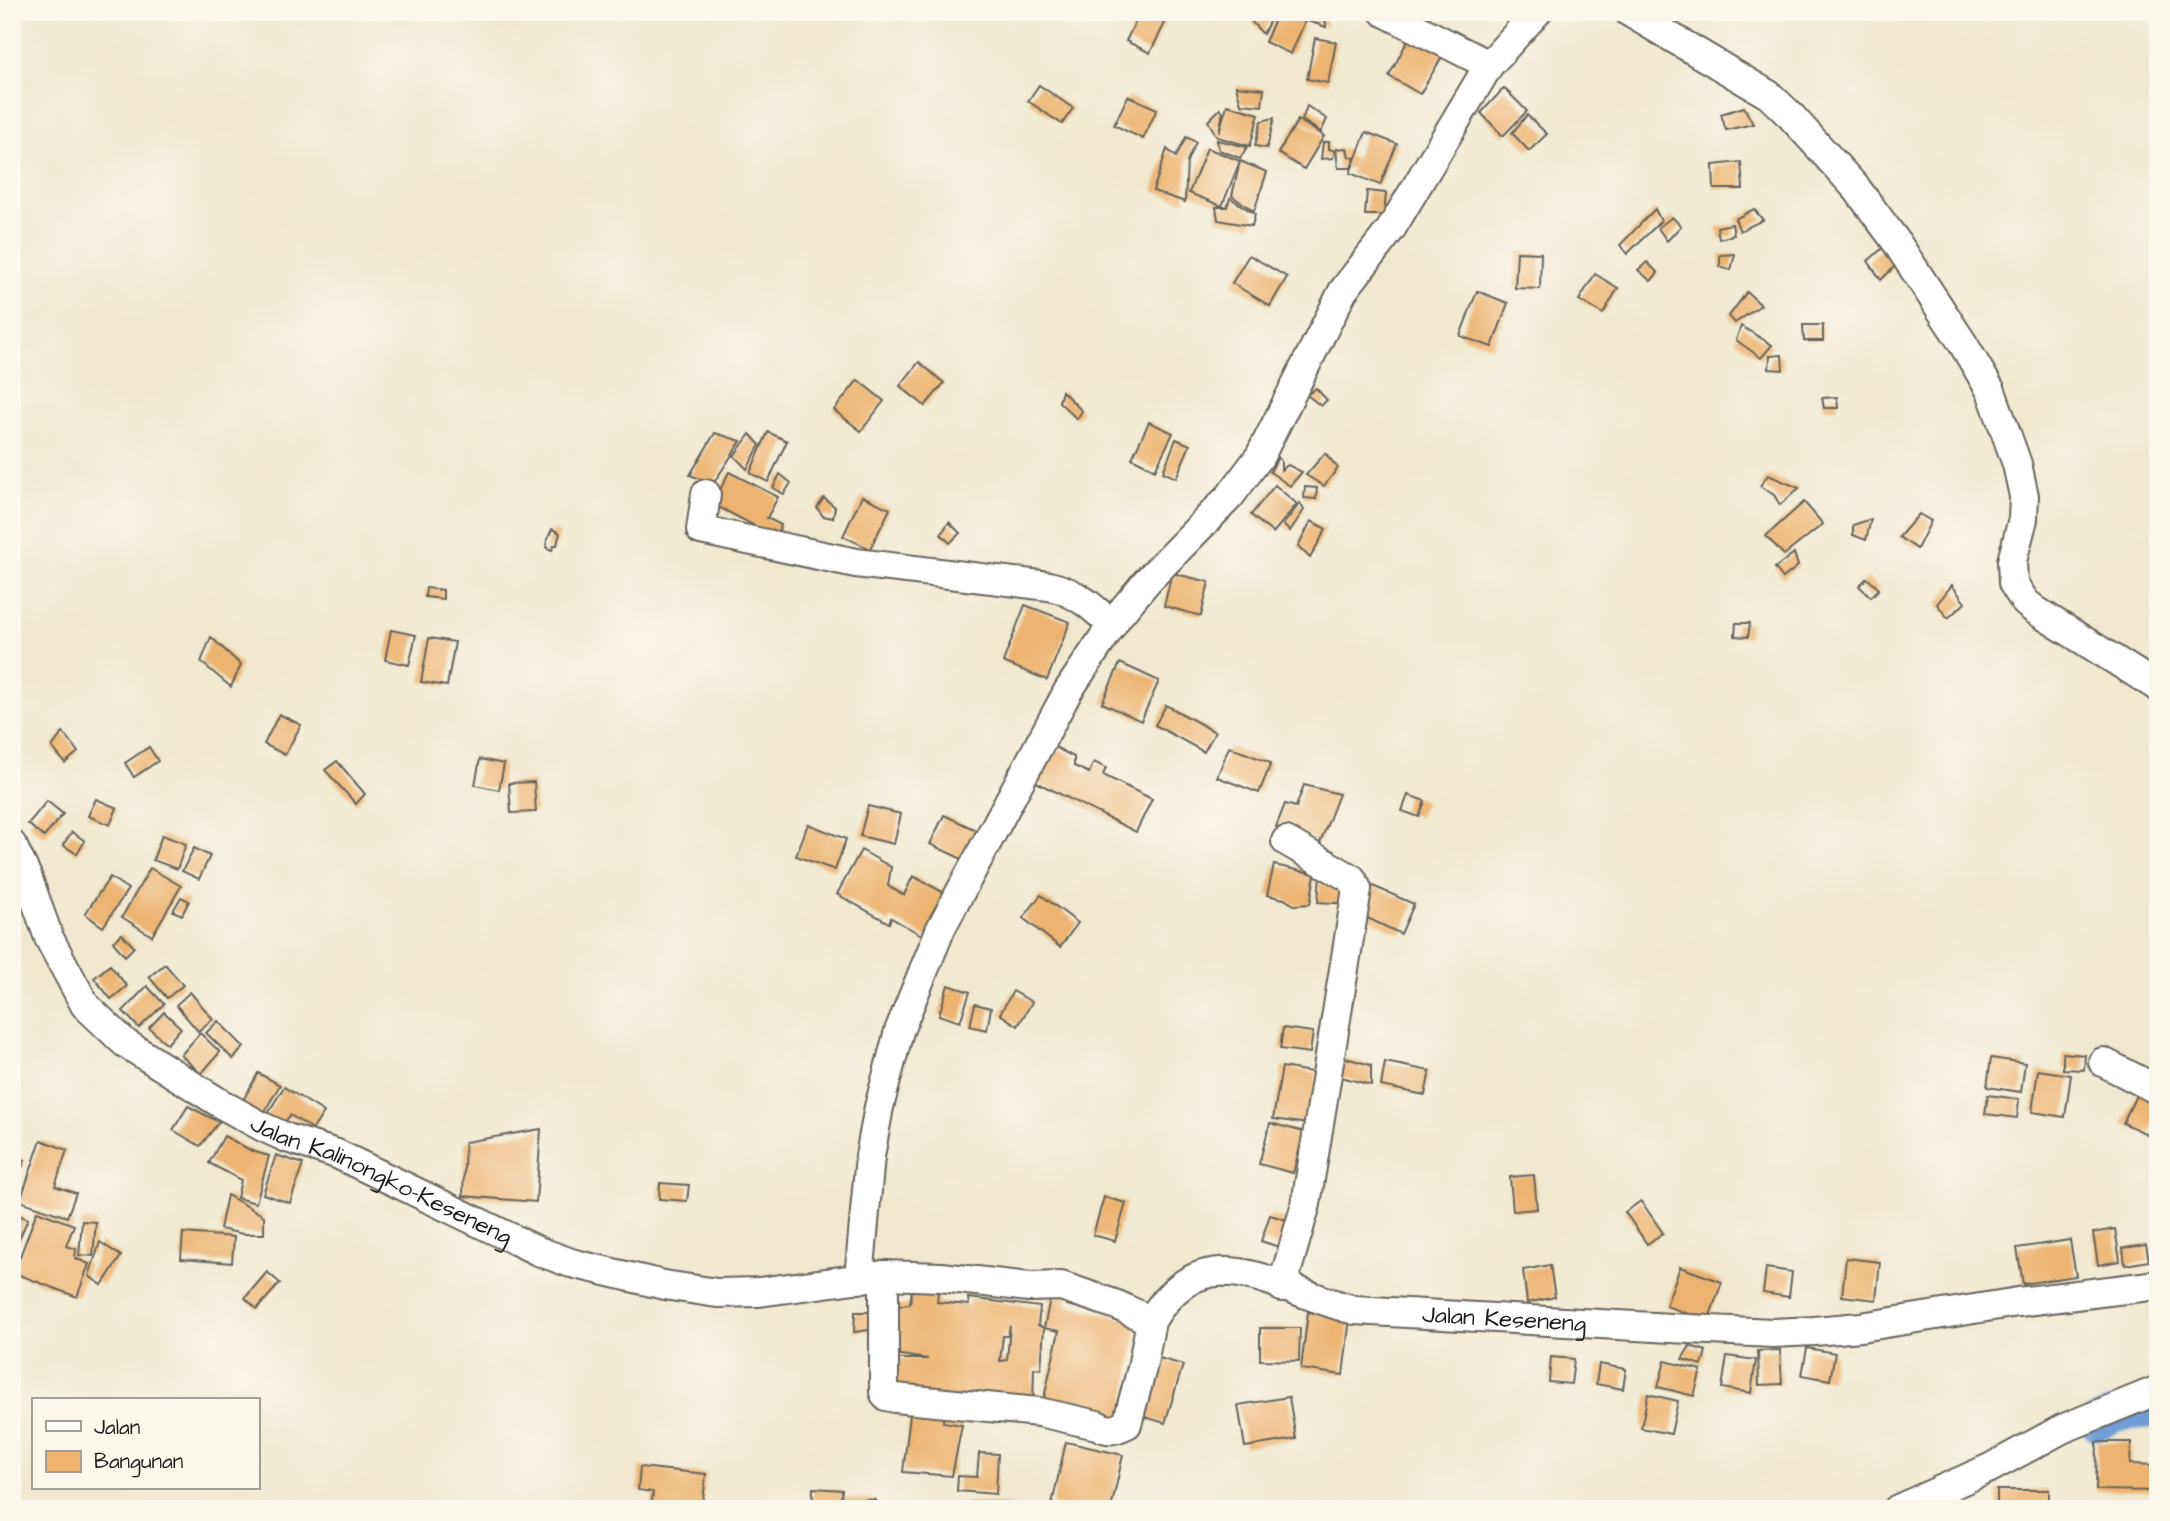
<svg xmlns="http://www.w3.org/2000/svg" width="2170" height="1521" viewBox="0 0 2170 1521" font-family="'Architects Daughter',sans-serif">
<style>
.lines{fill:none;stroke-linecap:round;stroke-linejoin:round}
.river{stroke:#6f9dd7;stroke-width:35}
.building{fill:#edb36f;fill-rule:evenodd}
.minor-casing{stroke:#66645b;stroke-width:32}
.minor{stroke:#fff;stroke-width:28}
.labels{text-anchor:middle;stroke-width:5;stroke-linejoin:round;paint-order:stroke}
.street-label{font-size:24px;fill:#1c1c1c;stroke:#fbf7ec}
</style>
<rect width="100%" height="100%" fill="#fbf7ec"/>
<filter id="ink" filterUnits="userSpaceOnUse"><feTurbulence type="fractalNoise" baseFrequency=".0143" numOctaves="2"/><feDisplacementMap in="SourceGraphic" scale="14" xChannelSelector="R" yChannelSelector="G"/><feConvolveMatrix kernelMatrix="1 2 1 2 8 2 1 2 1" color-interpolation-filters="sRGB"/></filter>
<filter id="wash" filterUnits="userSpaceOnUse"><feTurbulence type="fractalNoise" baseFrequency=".00686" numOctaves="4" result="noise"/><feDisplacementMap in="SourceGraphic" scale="28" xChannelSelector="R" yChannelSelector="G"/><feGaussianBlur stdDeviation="1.57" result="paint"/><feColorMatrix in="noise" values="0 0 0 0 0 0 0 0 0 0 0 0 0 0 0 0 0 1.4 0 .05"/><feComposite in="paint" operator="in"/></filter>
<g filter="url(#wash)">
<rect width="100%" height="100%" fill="#f0e9cf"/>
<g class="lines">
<polyline class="river" points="2097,1423 2116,1414 2158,1410"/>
</g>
<g id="blocks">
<g class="building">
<polygon points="1140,12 1165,23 1150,53 1126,41"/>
<polygon points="1249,12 1273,14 1263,34 1247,17"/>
<polygon points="1278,12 1309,12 1291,54 1265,42"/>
<polygon points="1310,12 1325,12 1326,27 1308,21"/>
<polygon points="1410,36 1446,50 1420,94 1389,76"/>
<polygon points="1315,38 1336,42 1328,83 1307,79"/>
<polygon points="1039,85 1073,108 1062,124 1028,101"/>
<polygon points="1236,86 1264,89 1262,106 1241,104"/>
<polygon points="1504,88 1527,111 1503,136 1481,113"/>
<polygon points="1128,96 1157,109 1143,139 1114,125"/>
<polygon points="1227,105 1259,114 1250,146 1217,137 1208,121 1220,109 1223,112 1219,132"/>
<polygon points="1307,106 1327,119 1321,132 1302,120"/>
<polygon points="1744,107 1753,124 1726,130 1721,114"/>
<polygon points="1527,115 1547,134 1529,151 1512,133"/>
<polygon points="1274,118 1267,148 1255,146 1261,121"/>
<polygon points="1298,120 1324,136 1304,169 1278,153"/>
<polygon points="1366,132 1397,144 1380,185 1350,173"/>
<polygon points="1186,137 1196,142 1187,161 1185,202 1153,191 1167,149 1176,157"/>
<polygon points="1217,140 1247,147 1240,158 1219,150"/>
<polygon points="1323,142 1329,142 1329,149 1335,151 1333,158 1321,159"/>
<polygon points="1207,148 1240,161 1222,206 1189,193"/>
<polygon points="1347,148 1349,157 1355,158 1351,168 1338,168 1336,149"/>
<polygon points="1240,161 1267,172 1254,211 1232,196"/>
<polygon points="1741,162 1743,189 1714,189 1713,165"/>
<polygon points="1367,191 1386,193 1384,215 1365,215"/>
<polygon points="1230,198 1255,214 1252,226 1218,220 1216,207 1227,207"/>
<polygon points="1655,209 1661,221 1627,254 1620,245"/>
<polygon points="1754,209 1763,220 1740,231 1735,219"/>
<polygon points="1672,217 1681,226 1667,241 1658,228"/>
<polygon points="1732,224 1734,235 1719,239 1717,227"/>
<polygon points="1886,245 1901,260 1881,280 1868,261"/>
<polygon points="1517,252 1541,253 1540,289 1515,288"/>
<polygon points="1735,254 1731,270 1720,267 1720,255"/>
<polygon points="1249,255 1287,277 1270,306 1232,283"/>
<polygon points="1647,262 1658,273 1651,281 1638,270"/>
<polygon points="1595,274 1618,288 1603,314 1579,300"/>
<polygon points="1477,291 1508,303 1492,347 1460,336"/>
<polygon points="1747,292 1761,305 1735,323 1729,316"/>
<polygon points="1803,325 1823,325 1823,341 1804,341"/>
<polygon points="1741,326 1772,345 1761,358 1736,340"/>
<polygon points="1782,355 1783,370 1769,369 1770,356"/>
<polygon points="919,362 944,383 925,406 900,386"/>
<polygon points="858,380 884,401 861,431 834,410"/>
<polygon points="1316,388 1327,400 1321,406 1307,395"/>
<polygon points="1062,391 1082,411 1077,419 1059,402"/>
<polygon points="1837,397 1838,408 1824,408 1822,398"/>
<polygon points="1149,422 1173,433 1155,470 1132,458"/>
<polygon points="768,432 787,441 768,482 750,473"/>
<polygon points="715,433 741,441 713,484 690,475"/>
<polygon points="750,434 760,445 747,469 734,456"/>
<polygon points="1176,439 1190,445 1176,478 1163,472"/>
<polygon points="1325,453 1338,468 1324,486 1306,475"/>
<polygon points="1278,457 1281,461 1281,470 1288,465 1302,472 1290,486 1270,472"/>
<polygon points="729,472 778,497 767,518 781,525 776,537 713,504"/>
<polygon points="780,474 791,483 784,494 773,488"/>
<polygon points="1768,475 1799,488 1780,505 1774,495 1760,486"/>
<polygon points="1275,485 1297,504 1273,533 1251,515"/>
<polygon points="1305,487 1317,488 1316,499 1304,498"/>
<polygon points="862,496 890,509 870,549 843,536"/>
<polygon points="824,498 835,507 833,518 823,516 817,508"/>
<polygon points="1804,502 1823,524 1784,555 1766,536"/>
<polygon points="1300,503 1304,510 1290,531 1283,525"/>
<polygon points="1919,514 1931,521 1917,549 1899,537"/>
<polygon points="1871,519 1866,540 1853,535 1853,525"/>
<polygon points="1311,521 1326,529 1310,558 1298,546"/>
<polygon points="949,522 960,533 950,543 941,534"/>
<polygon points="552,529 560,533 557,545 554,545 552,550 547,548 547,540"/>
<polygon points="1794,553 1798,566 1783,578 1775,568"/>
<polygon points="1172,573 1209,582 1201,616 1164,606"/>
<polygon points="1867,578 1879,589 1871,597 1859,586"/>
<polygon points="1952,585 1965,603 1948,618 1937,604"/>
<polygon points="426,588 443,590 443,599 425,597"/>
<polygon points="1025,605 1070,622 1047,680 1003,662"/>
<polygon points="1736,623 1750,623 1748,637 1735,636"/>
<polygon points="391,630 416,635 409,665 385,660"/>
<polygon points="211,637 241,665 231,687 201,662"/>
<polygon points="429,638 455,642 447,686 421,682"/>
<polygon points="1120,663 1159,681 1141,721 1102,703"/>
<polygon points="1166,705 1215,732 1204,752 1155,725"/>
<polygon points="279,714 301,725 285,755 264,744"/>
<polygon points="63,732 78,752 65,763 52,747"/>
<polygon points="1051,745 1074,757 1074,766 1089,773 1094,762 1106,768 1103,775 1152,799 1136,832 1034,781"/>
<polygon points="149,747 158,761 134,777 125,763"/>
<polygon points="1229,747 1271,763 1259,793 1217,777"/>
<polygon points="480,759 504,764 499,790 475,785"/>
<polygon points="337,761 365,794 356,804 325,770"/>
<polygon points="534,782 536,812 511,813 509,783"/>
<polygon points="1304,785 1339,794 1320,843 1276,827 1285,804 1296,807"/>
<polygon points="1408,795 1425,801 1419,817 1402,811"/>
<polygon points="96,799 117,808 110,825 88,816"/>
<polygon points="47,801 63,814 44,837 28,824"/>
<polygon points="868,806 901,814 894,844 860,836"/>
<polygon points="944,815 978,831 964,860 930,844"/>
<polygon points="808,824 846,839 835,870 796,856"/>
<polygon points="72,832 85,841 77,854 63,845"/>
<polygon points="162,835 186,844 177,869 153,860"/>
<polygon points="194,848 210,856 199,879 182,871"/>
<polygon points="861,850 891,867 888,886 904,895 913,876 950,896 927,938 891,918 889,923 837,894"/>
<polygon points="1274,865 1315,874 1310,904 1294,905 1284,899 1267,895"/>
<polygon points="150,868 181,886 152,936 122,917"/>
<polygon points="1320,874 1338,875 1350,904 1318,902"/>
<polygon points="110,877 128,889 103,927 85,914"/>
<polygon points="1366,883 1414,904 1401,934 1363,916"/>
<polygon points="1041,895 1078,923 1060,947 1023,918"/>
<polygon points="181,897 189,901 182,915 173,911"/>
<polygon points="122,934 134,947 125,956 113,942"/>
<polygon points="165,964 183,985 167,998 149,977"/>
<polygon points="110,965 127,986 111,999 94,978"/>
<polygon points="948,985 970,992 960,1022 939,1015"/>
<polygon points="147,986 164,1004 139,1028 123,1011"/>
<polygon points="1013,991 1032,1002 1018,1026 1000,1014"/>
<polygon points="190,992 213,1019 198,1031 176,1005"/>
<polygon points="975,1004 991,1008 987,1030 970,1026"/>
<polygon points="164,1012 181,1028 167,1044 149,1028"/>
<polygon points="218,1021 244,1047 233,1059 206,1033"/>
<polygon points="1283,1028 1313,1032 1310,1053 1280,1049"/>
<polygon points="200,1033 220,1052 201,1074 181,1055"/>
<polygon points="2063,1053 2085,1055 2084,1070 2063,1069"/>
<polygon points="1342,1057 1371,1065 1371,1085 1337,1076"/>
<polygon points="1991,1058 2025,1063 2021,1092 1987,1087"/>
<polygon points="1385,1062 1430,1071 1425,1095 1381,1086"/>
<polygon points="1282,1067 1317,1073 1308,1124 1273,1119"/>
<polygon points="2038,1070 2071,1075 2065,1117 2032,1112"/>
<polygon points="258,1073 280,1085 262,1116 241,1104"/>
<polygon points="284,1087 324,1112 313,1129 290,1115 281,1128 265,1118"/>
<polygon points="2139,1089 2158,1097 2158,1115 2149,1135 2123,1123"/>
<polygon points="1988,1095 2019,1099 2017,1118 1985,1114"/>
<polygon points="188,1106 219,1122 200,1146 173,1130"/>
<polygon points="1270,1123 1304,1132 1293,1173 1259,1164"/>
<polygon points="541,1129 536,1202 463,1196 465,1142"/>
<polygon points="224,1136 252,1151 269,1156 256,1203 237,1198 241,1180 209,1163"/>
<polygon points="41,1140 67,1150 55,1186 76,1193 67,1217 20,1201"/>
<polygon points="12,1155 25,1160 12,1191"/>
<polygon points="276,1155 303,1164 290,1203 263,1194"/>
<polygon points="1534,1175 1537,1209 1513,1211 1510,1177"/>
<polygon points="660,1183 689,1185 687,1201 659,1199"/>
<polygon points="227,1195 264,1216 264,1234 243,1234 220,1229"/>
<polygon points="1104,1197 1126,1203 1115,1241 1093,1235"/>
<polygon points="1641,1201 1663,1233 1647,1244 1625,1212"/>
<polygon points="37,1211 74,1225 66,1246 76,1249 75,1258 89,1264 77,1297 14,1273"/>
<polygon points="12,1212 28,1219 18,1241 12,1239"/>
<polygon points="1270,1215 1290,1221 1282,1248 1261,1241"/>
<polygon points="82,1221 96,1222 93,1256 79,1255"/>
<polygon points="2115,1229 2120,1261 2098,1265 2093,1233"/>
<polygon points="183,1233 234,1237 232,1263 181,1259"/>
<polygon points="2070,1240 2076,1276 2023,1284 2017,1248"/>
<polygon points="100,1242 121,1256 102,1285 89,1276"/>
<polygon points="2146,1245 2149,1261 2125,1265 2123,1248"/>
<polygon points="1846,1258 1880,1262 1876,1300 1842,1296"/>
<polygon points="1550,1265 1555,1297 1527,1303 1523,1270"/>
<polygon points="1680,1267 1722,1282 1708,1321 1666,1306"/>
<polygon points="1766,1268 1792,1272 1789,1297 1763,1293"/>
<polygon points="267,1272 280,1283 257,1309 245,1298"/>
<path d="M 912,1289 L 938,1292 L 937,1302 L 969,1305 L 968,1298 L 1040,1307 L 1038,1325 L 1044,1328 L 1041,1369 L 1034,1368 L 1033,1406 L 888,1394 L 890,1359 L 928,1359 L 886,1353 L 892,1307 L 910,1304 ZM 1010,1326 L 1007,1360 L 1000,1361 L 1003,1336 L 1008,1336 Z"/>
<polygon points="1066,1293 1067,1305 1138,1322 1123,1416 1111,1422 1042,1407 1059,1331 1044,1328 1051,1294"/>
<polygon points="855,1312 876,1312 877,1329 854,1332"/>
<polygon points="1308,1312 1350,1318 1343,1375 1301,1369"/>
<polygon points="1260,1328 1300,1328 1299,1361 1260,1360"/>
<polygon points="1690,1346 1706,1351 1702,1365 1682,1359"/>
<polygon points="1807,1348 1835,1353 1830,1380 1802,1375"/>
<polygon points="1780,1350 1782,1384 1759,1385 1758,1351"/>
<polygon points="1152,1356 1183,1365 1165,1423 1135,1414"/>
<polygon points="1727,1356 1756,1360 1751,1393 1722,1388"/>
<polygon points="1551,1357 1574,1359 1571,1384 1549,1382"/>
<polygon points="1665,1361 1701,1370 1694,1396 1658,1387"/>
<polygon points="1599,1364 1626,1369 1623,1389 1596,1384"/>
<polygon points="1648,1394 1678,1401 1671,1434 1641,1428"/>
<polygon points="1289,1397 1296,1439 1245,1447 1238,1405"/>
<polygon points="911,1407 944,1408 943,1422 962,1425 952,1476 903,1472"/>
<polygon points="1066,1442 1123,1455 1111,1509 1071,1509 1052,1504"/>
<polygon points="2097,1442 2131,1442 2130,1464 2158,1465 2158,1491 2096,1490"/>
<polygon points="979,1453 998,1454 996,1494 957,1491 958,1476 977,1477"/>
<polygon points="640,1467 706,1474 702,1509 651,1509 653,1492 638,1490"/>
<polygon points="813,1488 842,1490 841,1498 875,1500 874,1509 812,1509"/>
<rect x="1997" y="1490" width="52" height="19"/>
<polygon points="971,1502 1011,1505 1011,1509 971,1509"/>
</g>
</g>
</g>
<g filter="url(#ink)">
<use href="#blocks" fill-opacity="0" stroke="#66645b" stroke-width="2"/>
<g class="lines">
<g class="minor-casing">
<g id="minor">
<polyline points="1384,12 1489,65"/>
<polyline points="1629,12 1769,95 1791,116 1857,189 1895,240 1962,342 1991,391 2017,464 2024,496 2023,519 2012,561 2013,583 2025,602 2035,610 2158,687"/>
<path d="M 706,494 L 701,530 L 856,563 L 1049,586 C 1076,592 1092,606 1112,625"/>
<path id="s1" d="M 12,845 L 27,876 L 49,938 L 85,1005 L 125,1043 L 223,1105 L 263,1127 L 287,1138 L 337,1154 L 538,1251 L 571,1263 L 664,1285 L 717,1293 L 759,1292 L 884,1275 L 941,1277 L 1029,1287 L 1061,1286 L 1117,1305 L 1151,1321 C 1206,1228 1278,1292 1355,1310 L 1689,1329 L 1773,1333 L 1814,1331 L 1861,1327 L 2018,1302 L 2158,1285"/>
<polyline points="2103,1062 2158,1090"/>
<path d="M 884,1275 L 884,1392 L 886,1396 L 895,1398 L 1039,1412 L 1097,1425 C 1109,1432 1115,1430 1127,1424 L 1142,1368 L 1151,1321"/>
<polyline points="859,1279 870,1156 879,1107 899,1031 941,928 1068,691 1118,616 1147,581 1230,496 1260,456 1343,291 1391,229 1489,65 1537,12"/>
<polyline points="1282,1287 1306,1204 1357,889 1352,879 1286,841"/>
<polyline points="1898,1509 1990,1468 2062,1429 2158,1390"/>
</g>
</g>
<use href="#minor" class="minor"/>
</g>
</g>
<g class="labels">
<g class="street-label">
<text dy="8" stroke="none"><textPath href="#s1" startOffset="523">Jalan Kalinongko-Keseneng</textPath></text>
<text dy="8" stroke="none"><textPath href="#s1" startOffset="1701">Jalan Keseneng</textPath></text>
</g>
</g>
<rect width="2170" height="1521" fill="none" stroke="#fbf7ec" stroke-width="42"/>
<rect x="32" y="1398" width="228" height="91" fill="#fbf7ec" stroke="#a29f99" stroke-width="2"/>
<rect x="46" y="1421" width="35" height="10" fill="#ffffff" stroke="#a29f99" stroke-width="2"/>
<text x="94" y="1434" font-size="21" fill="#1c1c1c">Jalan</text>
<rect x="46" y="1451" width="35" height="21" fill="#edb36f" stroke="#a29f99" stroke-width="2"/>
<text x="94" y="1468" font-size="21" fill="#1c1c1c">Bangunan</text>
</svg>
